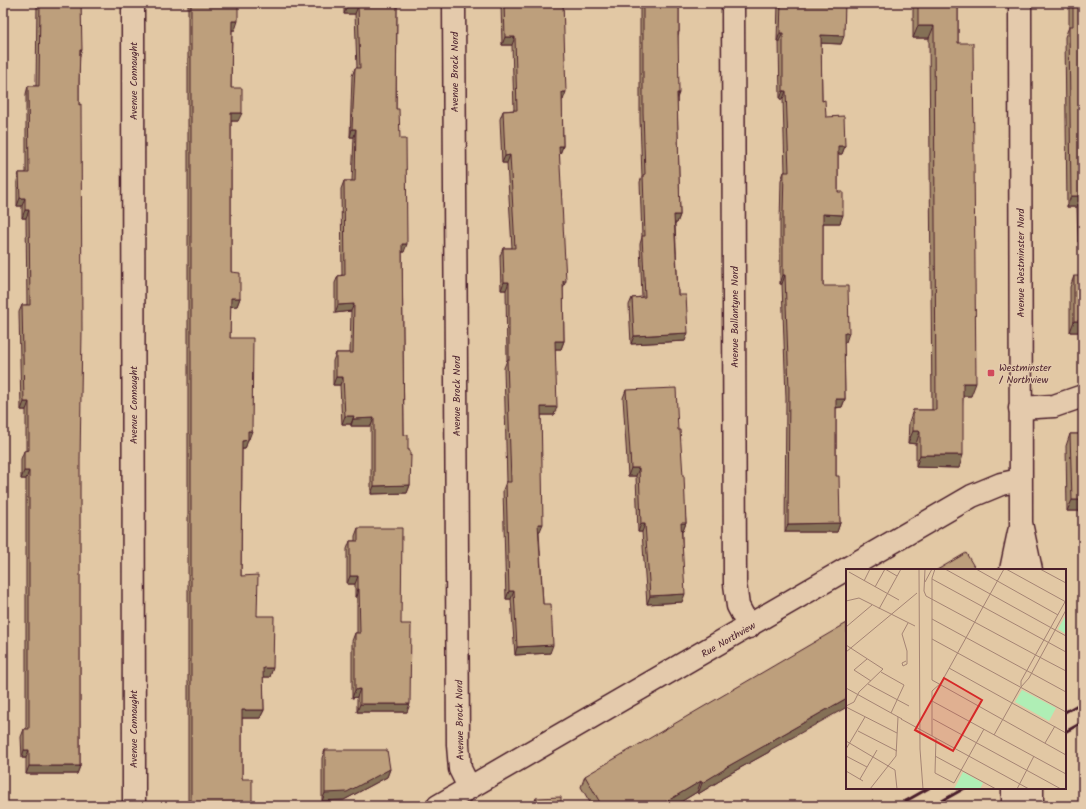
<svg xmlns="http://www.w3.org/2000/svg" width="1086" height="809" viewBox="0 0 1086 809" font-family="Kalam,sans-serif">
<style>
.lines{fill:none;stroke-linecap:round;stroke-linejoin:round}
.minor-casing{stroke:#4a1f2b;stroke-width:25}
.tertiary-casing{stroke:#4a1f2b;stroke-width:25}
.minor{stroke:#e4caac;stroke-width:22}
.tertiary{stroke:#e4caac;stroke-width:22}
.rail{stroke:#4a1f2b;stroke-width:3}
.wall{fill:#a3896b;stroke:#4a1f2b}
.shaded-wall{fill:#846f57;stroke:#4a1f2b}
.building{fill:#bd9f7c;stroke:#4a1f2b}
.poi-dot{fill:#d1495b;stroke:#e4caac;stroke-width:1.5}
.labels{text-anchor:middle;stroke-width:3;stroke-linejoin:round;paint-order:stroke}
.street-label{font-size:10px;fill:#4a1f2b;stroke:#e4caac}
.poi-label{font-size:10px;fill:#4a1f2b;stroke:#e4caac;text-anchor:start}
.inset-road{fill:none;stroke:#a58474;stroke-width:1}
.view{fill:#d62828;fill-opacity:0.15;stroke:#d62828;stroke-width:2}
.inset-edge{fill:none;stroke:#4a1f2b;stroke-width:2}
</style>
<rect width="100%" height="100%" fill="#e2c8a4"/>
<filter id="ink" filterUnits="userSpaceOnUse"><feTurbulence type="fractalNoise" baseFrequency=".025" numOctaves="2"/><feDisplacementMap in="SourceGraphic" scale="8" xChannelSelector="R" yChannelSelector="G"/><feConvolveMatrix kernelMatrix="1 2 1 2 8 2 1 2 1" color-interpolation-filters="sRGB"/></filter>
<g filter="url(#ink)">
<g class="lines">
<g class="minor-casing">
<g id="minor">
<polyline points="133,3 134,806"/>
<polyline points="454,3 458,745 460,769 469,787"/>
<polyline points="733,3 735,584 738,606 749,627"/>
<polyline points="1020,408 1054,406 1083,396"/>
<polyline points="438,806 972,496 1001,484 1020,480"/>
</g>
</g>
<g class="tertiary-casing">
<g id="tertiary">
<polyline points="1020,3 1021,523 1031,570"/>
<polyline points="1011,570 1019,532"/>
<polyline points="1013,788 1013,806"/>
<polyline points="1032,788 1032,806"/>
</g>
</g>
<use href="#minor" class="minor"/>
<use href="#tertiary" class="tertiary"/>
<g class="rail">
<polyline points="1065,712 1083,702"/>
<polyline points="1065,732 1083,722"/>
<polyline points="897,806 929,788"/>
<polyline points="933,806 965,788"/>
</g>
</g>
<g class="wall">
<polygon points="37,3 81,3 79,81 80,766 77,774 26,774 26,758 22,758 21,737 24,729 26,729 26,479 21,479 21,459 24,451 26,451 26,410 21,410 19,312 22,305 27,305 26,218 22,218 22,206 17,206 17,181 19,173 26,173 26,94 28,86 36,86"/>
<polygon points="188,3 238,3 235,30 232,30 231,88 238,121 231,121 231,272 240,298 237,306 230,306 230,338 249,439 248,439 245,449 242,449 241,576 257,616 270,677 263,677 264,710 260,718 242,718 242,779 252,803 251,806 188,806"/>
<polygon points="344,3 397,3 396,109 404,252 402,252 404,435 408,450 410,485 407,493 371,494 371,426 351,426 351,424 342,424 340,385 333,385 333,361 336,353 350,353 351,311 335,313 335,283 338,276 342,275 341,189 344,181 352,181 354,137 350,137 352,76 355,68 357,68 355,14 344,14"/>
<polygon points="502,3 563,3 563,100 562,100 563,146 560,154 559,154 563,287 564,341 561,349 555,349 554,415 541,415 540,531 539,531 543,604 550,653 515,655 511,599 506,599 503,490 506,482 507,482 504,368 507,360 506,290 501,290 500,256 503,248 512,248 507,163 502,163 500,119 503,111 514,110 512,45 502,45 501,4"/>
<polygon points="640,3 679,3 679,32 678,36 677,100 680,215 677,223 675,223 678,295 685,341 631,344 629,305 632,298 642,297 640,244 642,237 640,182 642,177 640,119"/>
<polygon points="778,3 845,3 841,44 821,43 822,101 826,117 845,146 842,154 838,154 838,192 840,223 823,223 823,286 846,342 844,342 845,399 842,407 836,408 836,476 840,523 837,532 785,532 786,398 782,284 780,284 780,222 781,180 784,172 785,172 783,99 780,99 779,41 777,41"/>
<polygon points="913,3 958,3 958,43 971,396 963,396 959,468 916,467 916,444 908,443 909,422 913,410 932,410 929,38 913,38"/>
<polygon points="1069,3 1083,3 1083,242 1078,242 1077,207 1067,207 1065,37 1069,27"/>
<polygon points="1074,276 1083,332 1070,332 1070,287"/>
<polygon points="626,390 678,430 686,523 683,531 682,531 682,602 647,604 642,532 638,532 636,476 628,476 623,398"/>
<polygon points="1070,434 1083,434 1083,511 1067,511 1066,446"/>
<polygon points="358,528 401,624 407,712 357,712 357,697 352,698 352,641 355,633 357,633 357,597 355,597 355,584 347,584 347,549 350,541 355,541 355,536"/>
<polygon points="325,750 390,769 387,777 344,800 322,801 322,758"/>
<polygon points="770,750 769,752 722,778 721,780 698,794 697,792 674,806 592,806 581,787 585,776"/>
<polygon points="536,798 561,806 533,806"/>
</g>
<g class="shaded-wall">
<polygon points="347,6 358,6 355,14 344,14"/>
<polygon points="232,21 238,21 235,30 229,30"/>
<polygon points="918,26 934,26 929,38 913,38"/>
<polygon points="780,33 783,33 779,41 777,41"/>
<polygon points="821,35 844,36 841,44 818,43"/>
<polygon points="505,37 515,37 512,45 502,45"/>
<polygon points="80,50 82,50 79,58"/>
<polygon points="783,91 786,91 783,99 780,99"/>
<polygon points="562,92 566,92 563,100 559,100"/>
<polygon points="677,93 679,93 676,101"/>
<polygon points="231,113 242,113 238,121 228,121"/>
<polygon points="352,129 356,129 354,137 350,137"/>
<polygon points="559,146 563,146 560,154 556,154"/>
<polygon points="838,146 845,146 842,154 835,154"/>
<polygon points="510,155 507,163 502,163 505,156"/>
<polygon points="1071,196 1081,196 1077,207 1067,207"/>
<polygon points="20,198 25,198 22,206 17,206"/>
<polygon points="25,210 29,210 26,218 22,218"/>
<polygon points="823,214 843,215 840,223 820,223"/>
<polygon points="674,215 680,215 677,223 671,223"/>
<polygon points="1082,231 1083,231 1083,242 1078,242"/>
<polygon points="402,244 407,244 404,252 400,252"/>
<polygon points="783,275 785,275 782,284 780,284"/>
<polygon points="563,281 566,281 563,288"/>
<polygon points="504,282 509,282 506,290 501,290"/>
<polygon points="231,298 240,298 237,306 228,307"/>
<polygon points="354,304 351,311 335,313 338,305"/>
<polygon points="1074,321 1083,321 1083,332 1070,332"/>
<polygon points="688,333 685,341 631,344 634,336"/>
<polygon points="844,333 849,333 846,342 841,342"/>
<polygon points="555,341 564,341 561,349 552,349"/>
<polygon points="336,377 343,377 340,385 333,385"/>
<polygon points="963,383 976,383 971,396 959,396"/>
<polygon points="836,399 845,399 842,407 833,408"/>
<polygon points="24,402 29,402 26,410 21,410"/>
<polygon points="541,407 557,407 554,415 538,415"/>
<polygon points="345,416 354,416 351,424 342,424"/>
<polygon points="374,418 371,426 351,426 353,419"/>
<polygon points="248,431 252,431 249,439 245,439"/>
<polygon points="913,431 920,431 916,444 908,443"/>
<polygon points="248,440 245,449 239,449 242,441"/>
<polygon points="920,455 963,455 959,468 916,467"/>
<polygon points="631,468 639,468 636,476 628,476"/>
<polygon points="24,471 29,471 26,479 21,479"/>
<polygon points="410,485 407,493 371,494 374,486"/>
<polygon points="1072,500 1083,500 1083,511 1067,511"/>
<polygon points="681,523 686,523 683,531 678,531"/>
<polygon points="840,523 837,532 785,532 788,524"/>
<polygon points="538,524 543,524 540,531 535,532"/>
<polygon points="641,524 645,524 642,532 638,532"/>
<polygon points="350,576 358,576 355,584 347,584"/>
<polygon points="358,589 359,589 357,597 355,597"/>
<polygon points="509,591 514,591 511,599 506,599"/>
<polygon points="685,594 682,602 647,604 650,596"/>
<polygon points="553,645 550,653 515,655 517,647"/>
<polygon points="263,668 273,668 270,677 260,677"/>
<polygon points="360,689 357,697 352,698 355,690"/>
<polygon points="847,698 847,707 770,750 769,752 722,778 721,780 698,794 702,783 725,768 773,740"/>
<polygon points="360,704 410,704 407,712 357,712"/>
<polygon points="242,710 264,710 260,718 239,718"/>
<polygon points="24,750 29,750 26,758 22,758"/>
<polygon points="29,766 80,766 77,774 26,774"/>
<polygon points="390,769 387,777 344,800 322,801 325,793"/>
<polygon points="701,781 697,792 674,806 659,806"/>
<polygon points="242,803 252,803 251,806 241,806"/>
</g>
<g class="building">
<polygon points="40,3 81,3 82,50 80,50 79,81 79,105 81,104 82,330 80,461 80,766 29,766 29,750 24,750 24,729 29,729 29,471 24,471 24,451 29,450 29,402 24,402 22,305 30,305 29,210 25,210 25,198 20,198 19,173 29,173 28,86 39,86"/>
<polygon points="191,3 238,3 238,21 232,21 231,88 242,88 242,113 231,113 231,272 240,273 240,298 231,298 230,338 253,338 252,431 248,431 248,440 242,441 241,576 258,575 257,616 274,616 273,668 263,668 264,710 242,710 242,779 252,779 252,803 242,803 242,806 191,806"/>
<polygon points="347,3 397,3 396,109 399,109 400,139 406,139 407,244 402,244 404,435 408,435 408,450 410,450 410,456 411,455 410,485 374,486 374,418 353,419 354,416 345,416 343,377 336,377 336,353 353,353 354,304 338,305 338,276 345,275 344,181 355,181 356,129 352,129 355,68 360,68 358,6 347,6"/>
<polygon points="504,3 563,3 566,92 562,92 563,146 559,146 566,281 563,281 564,341 555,341 557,407 541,407 543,524 538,524 543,604 551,604 553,645 517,647 514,591 509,591 506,482 511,482 507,360 509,360 509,282 504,282 503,248 515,248 510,155 505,156 503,111 517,110 515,37 505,37"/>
<polygon points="643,3 679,3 679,32 678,32 679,93 677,93 680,215 674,215 678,295 686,295 688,333 634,336 632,298 645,297 642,236 645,236 643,175 645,174 643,112"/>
<polygon points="781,3 845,3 844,36 821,35 822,101 825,100 826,117 844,116 845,146 838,146 838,192 843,192 843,215 823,214 823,286 848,286 849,333 844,333 845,399 836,399 836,476 839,476 840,523 788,524 789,389 785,275 783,275 783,213 784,172 789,172 786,91 783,91 783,33 780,33"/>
<polygon points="918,3 958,3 958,43 973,43 976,383 963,383 963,455 920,455 920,431 913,431 913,410 936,410 934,26 918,26"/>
<polygon points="1073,3 1083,3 1083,231 1082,231 1081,196 1071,196 1069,26 1073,26"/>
<rect x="1074" y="276" width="9" height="45"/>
<polygon points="676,388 678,430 680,430 683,476 684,476 686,523 681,523 685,594 650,596 645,524 641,524 639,468 631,468 626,390"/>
<polygon points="1070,434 1083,434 1083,500 1072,500"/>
<polygon points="358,528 402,528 401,624 411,624 410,704 360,704 360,689 355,690 355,633 360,633 359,589 358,589 358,576 350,576 350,541 358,541"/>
<polygon points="966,553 976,570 937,570"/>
<polygon points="847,623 847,698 773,740 773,741 725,768 725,769 702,783 701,781 659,806 602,806 585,776"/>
<polygon points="325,750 387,750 390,769 347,792 325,793"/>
<polygon points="561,797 561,806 536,806 536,798"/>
</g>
</g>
<rect class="poi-dot" x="987" y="369" width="8" height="8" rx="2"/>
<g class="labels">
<g class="street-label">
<text transform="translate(454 72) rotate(-90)" y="4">Avenue Brock Nord</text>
<text transform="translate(133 81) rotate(-90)" y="4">Avenue Connaught</text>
<text transform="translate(1020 263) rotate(-90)" y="4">Avenue Westminster Nord</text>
<text transform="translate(734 317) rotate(-90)" y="4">Avenue Ballantyne Nord</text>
<text transform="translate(456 396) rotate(-90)" y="4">Avenue Brock Nord</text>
<text transform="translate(133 405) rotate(-90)" y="4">Avenue Connaught</text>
<text transform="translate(728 639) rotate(-30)" y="4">Rue Northview</text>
<text transform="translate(459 720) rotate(-91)" y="4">Avenue Brock Nord</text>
<text transform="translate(133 729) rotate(-90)" y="4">Avenue Connaught</text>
</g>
<g class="poi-label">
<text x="999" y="371">Westminster<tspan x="999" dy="12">/ Northview</tspan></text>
</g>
</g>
<g transform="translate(846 569)">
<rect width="220" height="220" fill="#e2c8a4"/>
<path d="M 220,46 L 220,65 L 212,60 ZM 176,121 L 210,139 L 203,152 L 169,133 ZM 117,203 L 137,214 L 134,220 L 108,220 Z" fill="#afeeb5"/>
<path class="inset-road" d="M 39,0 L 51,7M 73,0 L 74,180 L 77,220M 79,0 L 78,22 L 80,27 L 199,91M 89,0 L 86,9 L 86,111 L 220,186M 99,0 L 220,67M 130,0 L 212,46M 160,0 L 220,33M 194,0 L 220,14M 3,3 L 53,31M 86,10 L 220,83M 18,12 L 24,0M 79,13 L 86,0M 29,18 L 39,0M 0,32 L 13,29 L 69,57M 33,40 L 55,0M 86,50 L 220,123M 0,58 L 26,36M 86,70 L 220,143M 0,76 L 37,100 L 13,123 L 8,133 L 0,137M 0,83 L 71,24M 21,90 L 8,101 L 25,112M 199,91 L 220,102M 60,92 L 56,94 L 57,97 L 61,95 L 61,82 L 56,65 L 62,54M 103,99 L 220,164M 35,103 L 58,116 L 45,144M 22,115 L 63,137M 175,117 L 175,112 L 220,31M 0,119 L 56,150M 86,132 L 220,205M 0,138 L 51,164M 55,150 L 183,220M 87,150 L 215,220M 12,162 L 51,182M 148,166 L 175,118 L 183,109 L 220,41M 86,167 L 86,122 L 95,114 L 158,0M 90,169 L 89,204 L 108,214 L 138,160M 0,172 L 49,201 L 51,220M 199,174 L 209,157M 0,180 L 19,148M 0,187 L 21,198M 89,187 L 150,220M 0,202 L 17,212M 14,210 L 31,181M 24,220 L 50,187 L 52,148M 171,220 L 188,187"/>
<path class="view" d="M 98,109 L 136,131 L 107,182 L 69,161 Z"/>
<rect width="220" height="220" class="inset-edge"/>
</g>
<rect width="1086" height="809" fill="none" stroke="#e4caac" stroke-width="16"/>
<rect x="8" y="8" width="1070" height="793" fill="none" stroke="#4a1f2b" stroke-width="1.5" filter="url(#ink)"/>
</svg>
